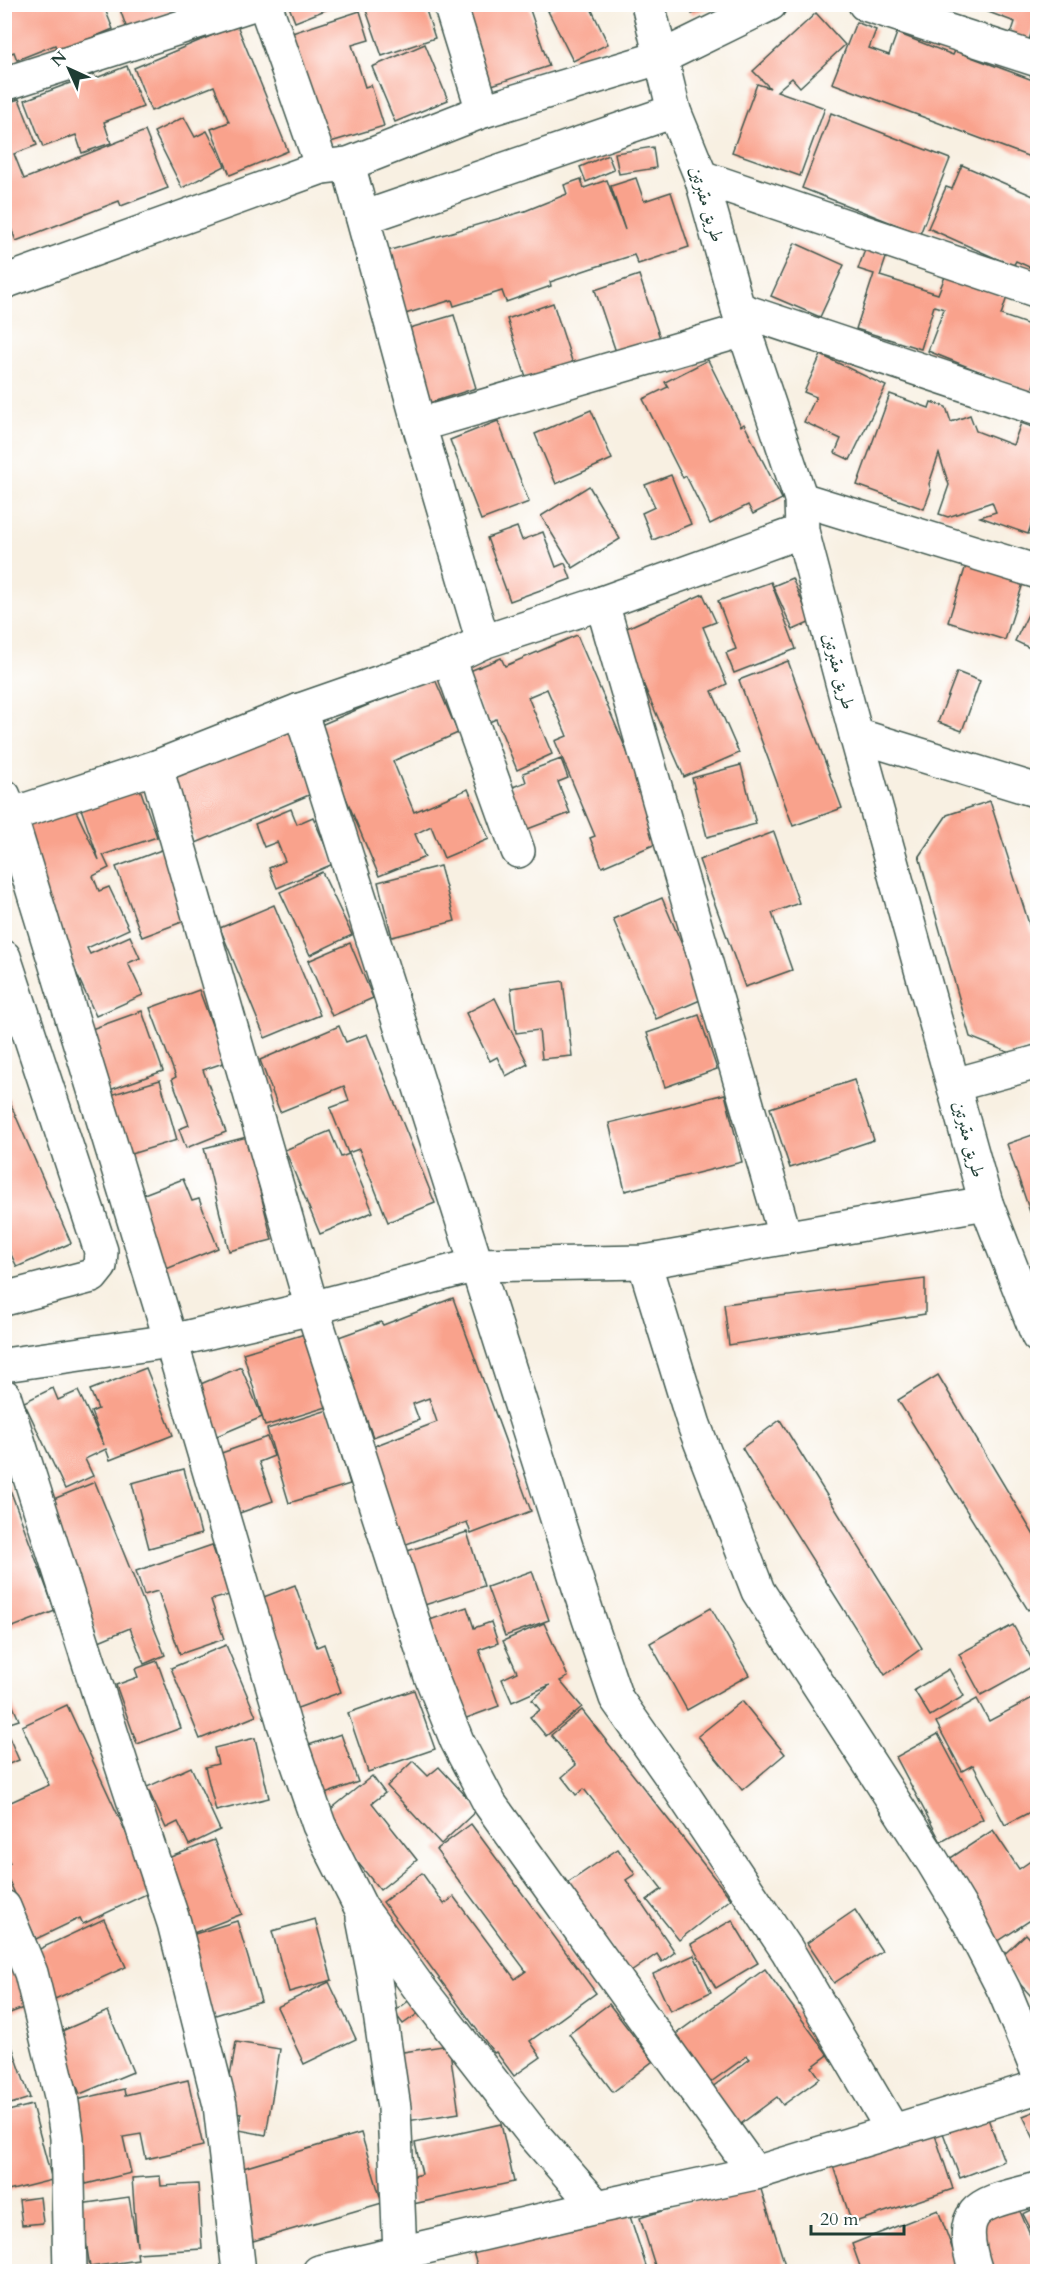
<svg xmlns="http://www.w3.org/2000/svg" width="1042" height="2276" viewBox="0 0 1042 2276" font-family="Cardo,Amiri,serif">
<style>
.building{fill:#f9a28c}
.lines{fill:none;stroke-linecap:round;stroke-linejoin:round}
.minor-casing{stroke:#40584e;stroke-width:36}
.minor{stroke:#fff;stroke-width:33}
.labels{text-anchor:middle;stroke-width:5;stroke-linejoin:round;paint-order:stroke}
.street-label{font-size:18px;fill:#1f3d34;stroke:#fff}
</style>
<rect width="100%" height="100%" fill="#fff"/>
<filter id="ink" filterUnits="userSpaceOnUse"><feTurbulence type="fractalNoise" baseFrequency=".0167" numOctaves="2"/><feDisplacementMap in="SourceGraphic" scale="12" xChannelSelector="R" yChannelSelector="G"/><feConvolveMatrix kernelMatrix="1 2 1 2 8 2 1 2 1" color-interpolation-filters="sRGB"/></filter>
<filter id="wash" filterUnits="userSpaceOnUse"><feTurbulence type="fractalNoise" baseFrequency=".008" numOctaves="4" result="noise"/><feDisplacementMap in="SourceGraphic" scale="24" xChannelSelector="R" yChannelSelector="G"/><feGaussianBlur stdDeviation="1.35" result="paint"/><feColorMatrix in="noise" values="0 0 0 0 0 0 0 0 0 0 0 0 0 0 0 0 0 1.4 0 .05"/><feComposite in="paint" operator="in"/></filter>
<g filter="url(#wash)">
<rect width="100%" height="100%" fill="#f8f0e2"/>
<g id="blocks">
<g class="building">
<polygon points="4,4 103,4 113,29 58,52 55,45 17,60 14,52 4,56"/>
<polygon points="118,4 191,4 191,5 127,29"/>
<polygon points="288,4 338,4 338,5 295,22"/>
<polygon points="382,4 424,4 435,38 382,56 366,10"/>
<polygon points="462,4 528,4 549,66 489,86"/>
<polygon points="560,4 589,4 608,44 573,61 548,11"/>
<polygon points="689,4 717,4 717,5 692,14"/>
<polygon points="967,4 1038,4 1038,23 1035,22 1029,40 1011,34 1015,22"/>
<polygon points="360,11 369,40 352,45 365,87 371,85 384,126 324,144 289,34"/>
<polygon points="816,13 845,45 800,87 792,78 777,91 825,108 800,176 732,152 757,84 770,88 753,71"/>
<polygon points="856,22 876,30 869,48 889,55 897,33 953,55 955,51 1038,82 1038,160 832,83"/>
<polygon points="237,25 288,151 230,175 211,129 229,122 214,86 151,111 134,68"/>
<polygon points="425,44 448,100 395,122 372,67"/>
<polygon points="127,66 143,107 104,122 111,143 82,153 76,135 43,147 25,100 94,74 96,78"/>
<polygon points="19,99 37,145 14,154 24,179 145,131 168,188 121,206 119,201 16,241 4,210 4,104"/>
<polygon points="831,113 950,159 920,234 802,188"/>
<polygon points="184,117 195,137 207,131 225,166 182,188 154,132"/>
<polygon points="653,147 656,168 619,174 615,153"/>
<polygon points="608,155 614,170 586,182 580,167"/>
<polygon points="962,165 1038,198 1038,271 1016,261 1013,266 928,228 946,187 952,189"/>
<polygon points="636,178 644,201 671,192 689,247 638,264 634,255 592,268 550,282 551,286 506,302 502,291 454,306 452,300 405,314 387,251 525,211 567,194 564,185 581,179 584,188 607,180 625,230 611,186"/>
<polygon points="795,243 844,265 820,317 771,296"/>
<polygon points="866,247 887,255 880,276 938,294 946,274 1007,297 1001,315 1038,328 1038,373 1031,392 928,351 944,309 934,306 921,349 856,329 874,274 858,269"/>
<polygon points="639,275 660,338 616,352 595,290"/>
<polygon points="553,303 573,364 527,380 507,319"/>
<polygon points="454,315 476,388 426,404 403,330"/>
<polygon points="821,355 886,386 850,460 835,453 841,439 804,422 816,397 804,392"/>
<polygon points="708,360 741,426 744,424 782,499 753,514 748,505 710,524 686,476 683,478 643,399 668,387 665,382"/>
<polygon points="890,394 929,408 931,402 946,407 951,422 970,415 976,431 1013,445 1021,423 1038,429 1038,524 1034,516 1028,534 980,517 996,512 992,502 948,517 939,514 949,485 939,454 929,484 931,490 924,509 857,485"/>
<polygon points="591,410 612,459 556,484 535,434"/>
<polygon points="498,421 529,502 481,520 450,440"/>
<polygon points="671,475 691,524 653,540 642,513 655,507 645,485"/>
<polygon points="589,486 620,539 573,568 541,516"/>
<polygon points="517,527 522,540 543,532 556,567 565,563 571,579 510,601 487,538"/>
<polygon points="969,556 1026,574 1005,640 948,622"/>
<polygon points="792,578 811,622 793,630 773,586"/>
<polygon points="771,582 796,649 734,673 726,653 736,649 718,601"/>
<polygon points="703,594 716,622 703,627 727,684 712,691 739,753 684,777 620,631"/>
<polygon points="1038,594 1038,652 1015,641"/>
<polygon points="577,635 665,840 602,867 590,838 595,836 555,741 567,736 547,689 528,697 552,754 517,770 496,719 487,723 465,673 501,658 505,666"/>
<polygon points="788,661 842,808 793,826 739,680"/>
<polygon points="957,672 980,681 962,731 938,722"/>
<polygon points="434,677 458,733 393,761 414,812 468,789 489,839 444,858 431,826 415,834 425,857 379,876 316,727"/>
<polygon points="287,723 316,792 196,843 167,774"/>
<polygon points="561,759 568,778 558,782 570,813 525,830 510,788 526,782 523,773"/>
<polygon points="741,765 756,824 707,837 692,778"/>
<polygon points="138,783 157,837 103,855 109,868 93,876 99,891 109,887 129,929 87,948 90,954 130,936 140,958 128,963 143,995 96,1016 37,887 19,822 70,798 99,860 79,803"/>
<polygon points="990,801 1038,952 1038,1044 1010,1053 970,1037 919,856 947,815"/>
<polygon points="291,809 297,824 313,817 333,864 277,888 269,868 285,861 277,842 264,847 255,824"/>
<polygon points="774,832 799,903 772,913 792,970 745,987 699,860"/>
<polygon points="164,849 190,919 142,937 116,867"/>
<polygon points="440,866 455,921 392,937 378,882"/>
<polygon points="322,872 352,935 310,955 280,892"/>
<polygon points="662,898 705,998 656,1019 613,919"/>
<polygon points="274,905 320,1015 265,1038 220,928"/>
<polygon points="350,943 373,998 332,1016 308,961"/>
<polygon points="563,981 572,1056 542,1059 539,1030 516,1033 511,988"/>
<polygon points="199,990 226,1062 203,1070 226,1132 186,1148 179,1129 189,1125 172,1079 176,1077 150,1008"/>
<polygon points="495,998 528,1064 506,1076 497,1057 490,1061 466,1013"/>
<polygon points="142,1011 163,1071 107,1091 86,1031"/>
<polygon points="699,1015 717,1069 665,1087 647,1033"/>
<polygon points="339,1026 346,1042 367,1034 435,1203 388,1222 359,1149 348,1153 330,1108 349,1101 344,1086 280,1112 260,1060"/>
<polygon points="160,1080 177,1140 121,1157 104,1097"/>
<polygon points="854,1080 874,1140 790,1168 770,1108"/>
<polygon points="4,1089 71,1243 17,1267 4,1240"/>
<polygon points="725,1094 742,1162 625,1191 609,1123"/>
<polygon points="330,1131 341,1157 349,1154 373,1212 320,1234 285,1150"/>
<polygon points="1038,1133 1038,1209 1030,1212 1007,1144"/>
<polygon points="247,1137 272,1240 229,1251 204,1148"/>
<polygon points="183,1179 192,1201 199,1199 218,1248 159,1272 131,1199"/>
<polygon points="925,1279 925,1314 729,1345 724,1304"/>
<polygon points="453,1298 531,1511 471,1534 467,1522 401,1546 366,1449 437,1422 429,1398 413,1404 419,1420 373,1437 336,1338 381,1322 383,1325"/>
<polygon points="308,1333 330,1406 265,1426 243,1353"/>
<polygon points="241,1367 262,1417 217,1436 196,1386"/>
<polygon points="146,1368 173,1435 110,1460 106,1449 85,1459 93,1476 65,1489 24,1402 53,1388 58,1400 78,1391 104,1445 91,1412 98,1409 90,1390"/>
<polygon points="938,1375 1038,1542 1038,1603 1028,1610 898,1400"/>
<polygon points="328,1410 350,1484 289,1503 267,1429"/>
<polygon points="780,1420 922,1648 885,1675 742,1448"/>
<polygon points="267,1437 274,1456 259,1462 273,1501 234,1515 213,1456"/>
<polygon points="184,1469 201,1534 149,1548 132,1483"/>
<polygon points="5,1476 55,1611 5,1630"/>
<polygon points="95,1482 165,1655 144,1664 130,1628 99,1641 44,1503"/>
<polygon points="467,1532 484,1586 415,1608 398,1554"/>
<polygon points="212,1545 229,1595 211,1600 224,1639 180,1654 158,1591 144,1595 136,1571"/>
<polygon points="532,1571 549,1620 505,1636 487,1587"/>
<polygon points="295,1585 317,1647 324,1644 341,1692 295,1709 256,1600"/>
<polygon points="467,1607 474,1628 491,1622 498,1643 479,1650 499,1706 461,1720 427,1621"/>
<polygon points="711,1608 749,1675 687,1710 650,1643"/>
<polygon points="544,1623 568,1677 560,1681 582,1707 546,1736 530,1717 540,1710 532,1700 550,1685 512,1702 502,1679 517,1672 503,1641"/>
<polygon points="1013,1625 1035,1665 981,1695 959,1654"/>
<polygon points="226,1645 256,1716 200,1739 171,1668"/>
<polygon points="157,1661 181,1728 137,1744 116,1685 138,1677 135,1669"/>
<polygon points="949,1669 964,1696 930,1716 914,1690"/>
<polygon points="4,1685 19,1720 4,1725"/>
<polygon points="414,1690 435,1749 368,1772 348,1713"/>
<polygon points="1038,1695 1038,1808 1005,1825 973,1765 962,1771 936,1722 977,1699 989,1721"/>
<polygon points="742,1701 785,1754 742,1790 698,1736"/>
<polygon points="67,1705 153,1891 83,1924 80,1918 36,1939 4,1870 4,1866 10,1863 4,1852 4,1805 49,1785 22,1726"/>
<polygon points="582,1710 731,1899 679,1940 647,1900 662,1889 584,1789 576,1795 562,1777 576,1765 551,1735"/>
<polygon points="4,1726 19,1760 4,1766"/>
<polygon points="341,1734 358,1782 317,1797 300,1748"/>
<polygon points="938,1734 983,1819 941,1842 896,1757"/>
<polygon points="255,1738 269,1798 216,1811 205,1767 218,1764 214,1748"/>
<polygon points="413,1761 428,1776 439,1767 478,1809 441,1844 387,1786"/>
<polygon points="191,1767 220,1830 189,1845 178,1822 166,1828 147,1787"/>
<polygon points="372,1776 385,1793 372,1803 417,1860 380,1890 321,1817"/>
<polygon points="471,1824 596,1993 530,2041 541,2057 514,2076 496,2052 494,2053 383,1902 422,1873 444,1904 454,1897 515,1979 526,1971 436,1850"/>
<polygon points="993,1830 1019,1869 1038,1856 1038,1928 1032,1919 994,1944 940,1865"/>
<polygon points="214,1840 242,1914 191,1934 163,1860"/>
<polygon points="618,1849 635,1874 626,1880 675,1952 662,1962 657,1954 628,1974 566,1884"/>
<polygon points="855,1910 882,1951 834,1983 807,1943"/>
<polygon points="104,1919 126,1967 55,1999 33,1952"/>
<polygon points="315,1919 332,1980 289,1992 272,1931"/>
<polygon points="732,1920 758,1963 716,1988 691,1944"/>
<polygon points="237,1921 261,2001 209,2017 185,1937"/>
<polygon points="1026,1934 1038,1947 1038,1990 1031,1996 998,1960"/>
<polygon points="694,1955 711,1992 670,2011 653,1974"/>
<polygon points="18,1967 31,2005 10,2013 4,1997 4,1971"/>
<polygon points="765,1969 828,2055 812,2067 820,2078 783,2105 777,2097 738,2126 711,2088 750,2059 747,2056 704,2087 669,2039"/>
<polygon points="329,1982 356,2039 304,2064 277,2007"/>
<polygon points="411,1999 420,2012 403,2024 394,2012"/>
<polygon points="609,2004 653,2061 613,2092 569,2034"/>
<polygon points="108,2011 133,2072 80,2094 55,2034"/>
<polygon points="4,2023 30,2098 4,2106"/>
<polygon points="236,2042 280,2049 266,2135 239,2130 241,2113 224,2111"/>
<polygon points="449,2045 459,2113 407,2121 397,2053"/>
<polygon points="188,2080 203,2146 146,2159 141,2134 123,2137 131,2173 86,2184 67,2102 124,2089 125,2095"/>
<polygon points="32,2105 52,2180 4,2192 4,2112"/>
<polygon points="984,2108 1004,2161 960,2178 940,2125"/>
<polygon points="1038,2110 1038,2147 1023,2116"/>
<polygon points="501,2124 514,2182 413,2204 407,2178 422,2174 415,2143"/>
<polygon points="934,2132 953,2189 852,2223 833,2166"/>
<polygon points="361,2133 382,2203 253,2241 233,2171"/>
<polygon points="160,2176 161,2186 198,2184 202,2249 137,2253 138,2260 90,2267 80,2204 129,2197 137,2246 132,2178"/>
<polygon points="758,2180 785,2265 765,2272 657,2272 640,2218"/>
<polygon points="40,2197 43,2223 22,2225 19,2200"/>
<polygon points="1017,2204 1038,2254 1038,2272 991,2272 971,2223"/>
<polygon points="627,2207 648,2272 479,2272 473,2252"/>
<polygon points="1038,2207 1038,2243 1023,2214"/>
<polygon points="938,2210 961,2272 862,2272 852,2244"/>
</g>
</g>
</g>
<g filter="url(#ink)">
<use href="#blocks" fill-opacity="0" stroke="#40584e" stroke-width="1.5"/>
<g class="lines">
<g class="minor-casing">
<g id="minor">
<polyline points="265,4 322,167"/>
<polyline points="450,4 483,111"/>
<polyline points="648,4 674,111 701,177 744,330 801,499 802,531 856,735 986,1203 1038,1336"/>
<polyline points="865,4 1038,60"/>
<polyline points="4,84 253,4"/>
<polyline points="348,164 419,425 483,642"/>
<polyline points="701,177 1038,291"/>
<polyline points="363,218 674,111"/>
<polyline points="4,282 322,167 348,164 483,111 662,57 770,4"/>
<polyline points="738,309 1038,409"/>
<polyline points="419,425 744,330"/>
<polyline points="801,499 1038,572"/>
<polyline points="602,603 785,1236"/>
<polyline points="449,658 518,851"/>
<polyline points="300,710 589,1619 616,1698 673,1779 787,1950 893,2131"/>
<polyline points="856,735 1038,791"/>
<polyline points="156,767 312,1308 430,1674 457,1741 490,1804 755,2173"/>
<polyline points="4,796 171,1341 284,1724 319,1825 361,1908 417,1985 534,2135 597,2207"/>
<polyline points="10,815 156,767 300,710 449,658 483,642 602,603 802,531"/>
<polyline points="4,957 101,1251 100,1266 92,1276 4,1299"/>
<polyline points="954,1085 1038,1062"/>
<polyline points="644,1262 694,1425 758,1591 933,1862 969,1922 1004,1990 1038,2072"/>
<polyline points="4,1365 171,1341 312,1308 476,1265 644,1262 986,1203"/>
<polyline points="4,1396 121,1763 174,1923 220,2105 239,2272"/>
<polyline points="4,1907 31,1973 61,2096 67,2138 70,2272"/>
<polyline points="363,1918 375,1980 394,2108 400,2254"/>
<polyline points="319,2272 597,2207 755,2173 1038,2087"/>
<path d="M 976,2272 C 954,2204 981,2204 1038,2189"/>
</g>
</g>
<use href="#minor" class="minor"/>
</g>
</g>
<g class="labels">
<g class="street-label">
<text transform="translate(707 204) rotate(73)" y="6">طريق مقبرتين</text>
<text transform="translate(839 671) rotate(75)" y="6">طريق مقبرتين</text>
<text transform="translate(969 1139) rotate(75)" y="6">طريق مقبرتين</text>
</g>
</g>
<rect width="1042" height="2276" fill="none" stroke="#fff" stroke-width="24"/>
<g transform="translate(69 69) rotate(315)" stroke="#ffffff" stroke-width="4.5" paint-order="stroke">
<path d="M0-4.5L10 22L0 15L-10 22Z" fill="#1f3d34"/>
<text y="-9" font-size="16" font-weight="bold" text-anchor="middle" fill="#1f3d34">N</text>
</g>
<path d="M811 2225v9h93v-9" fill="none" stroke="#1f3d34" stroke-width="3"/>
<text x="820" y="2225" font-size="18" fill="#1f3d34" stroke="#ffffff" stroke-width="4.5" paint-order="stroke">20 m</text>
</svg>
